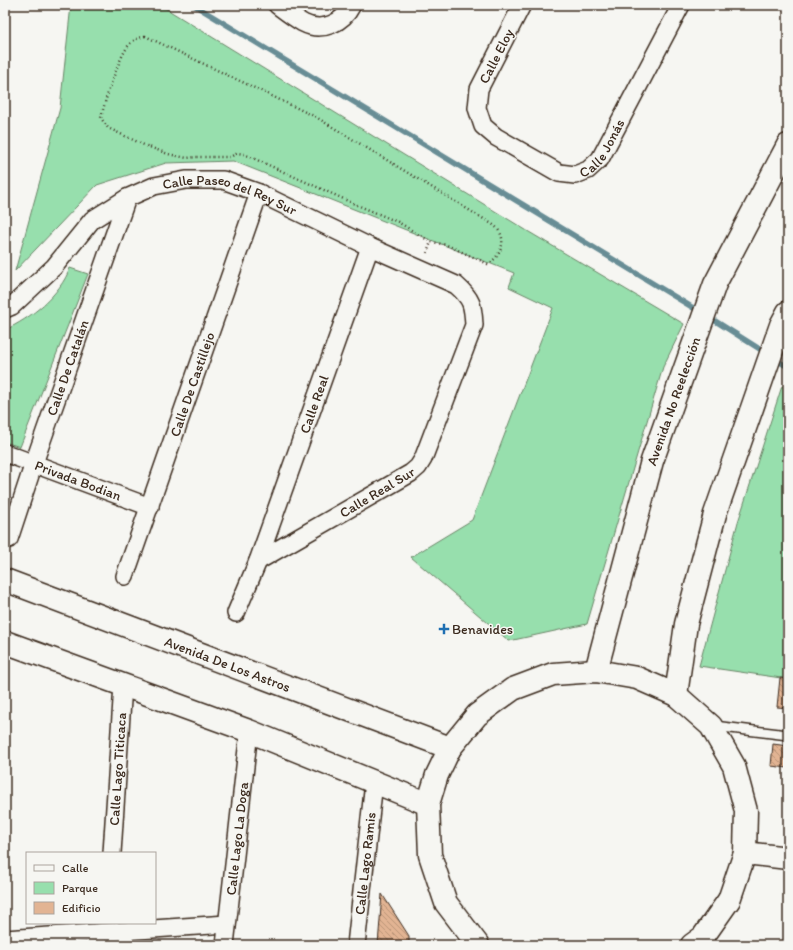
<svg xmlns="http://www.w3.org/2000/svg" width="793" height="950" viewBox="0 0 793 950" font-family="Itim,sans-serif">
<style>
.green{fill:#97dfad;stroke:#698466}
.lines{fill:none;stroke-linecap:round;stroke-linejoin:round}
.stream{stroke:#678d95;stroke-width:5.5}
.building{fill:url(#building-back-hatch);stroke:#3b2a1e}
.service-casing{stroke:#3b2a1e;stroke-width:12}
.minor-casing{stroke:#3b2a1e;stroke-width:20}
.tertiary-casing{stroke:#3b2a1e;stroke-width:25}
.secondary-casing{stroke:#3b2a1e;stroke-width:25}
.path{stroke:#3b2a1e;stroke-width:2.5;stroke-dasharray:1 3;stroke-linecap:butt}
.service{stroke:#f6f6f2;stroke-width:9}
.minor{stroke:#f6f6f2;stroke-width:17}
.tertiary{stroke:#f6f6f2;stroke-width:22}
.secondary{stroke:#f6f6f2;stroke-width:22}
.poi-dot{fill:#1f6fb2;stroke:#f6f6f2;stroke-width:1.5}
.labels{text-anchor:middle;stroke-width:3;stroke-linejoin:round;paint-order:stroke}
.street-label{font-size:14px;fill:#3b2a1e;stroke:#f6f6f2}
.poi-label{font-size:14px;fill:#3b2a1e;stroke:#f6f6f2;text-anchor:start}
</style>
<defs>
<pattern id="building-back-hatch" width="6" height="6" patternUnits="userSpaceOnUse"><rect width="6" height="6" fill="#e2b493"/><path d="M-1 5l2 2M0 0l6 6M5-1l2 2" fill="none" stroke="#b89377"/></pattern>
</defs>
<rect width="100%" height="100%" fill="#f6f6f2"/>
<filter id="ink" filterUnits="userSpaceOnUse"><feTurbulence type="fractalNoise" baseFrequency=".025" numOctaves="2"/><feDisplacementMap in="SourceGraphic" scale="8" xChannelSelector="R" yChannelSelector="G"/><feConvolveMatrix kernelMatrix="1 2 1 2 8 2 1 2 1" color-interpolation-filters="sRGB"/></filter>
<g filter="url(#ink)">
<g class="green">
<polygon points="71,5 160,5 529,232 684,324 663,367 587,624 509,641 411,557 472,520 553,308 509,287 514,273 233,161 166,163 97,185 15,271 60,108"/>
<path d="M 70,268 L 88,274 L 20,447 L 5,442 L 5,330 C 31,318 60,295 70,268 Z"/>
<polygon points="782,386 788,389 788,679 699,666 738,522"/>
</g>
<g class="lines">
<g class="stream">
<polyline points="194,5 700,312"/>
<polyline points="709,317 766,353"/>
<polyline points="775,359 788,367"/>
</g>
</g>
<g class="building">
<polygon points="780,678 788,679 788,708 777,707"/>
<polygon points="773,744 788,746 788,768 771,766"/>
<polygon points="382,894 409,936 409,945 378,945"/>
</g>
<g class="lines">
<g class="service-casing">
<polyline id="service" points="714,726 788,735"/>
</g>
<g class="minor-casing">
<g id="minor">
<path d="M 277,5 C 285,11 294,18 303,23 C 322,33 343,23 352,5"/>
<path id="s1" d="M 522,5 L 479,89 L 477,108 L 483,126 L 496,137 L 559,173 L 575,175 L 588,170 L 600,159 L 681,5"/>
<path id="s2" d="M 5,309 L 12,306 L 54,267 L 92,220 L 127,198 L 154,186 L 186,180 L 223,180 L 259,193 L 370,247 L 456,285 C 472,299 473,305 474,325 L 423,459 L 418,467 L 411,473 L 258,561"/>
<path id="s3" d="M 5,453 L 150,507"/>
<path id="s4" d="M 9,539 L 34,463 L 127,198"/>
<path id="s5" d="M 125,576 L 259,193"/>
<path id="s6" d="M 236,613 L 258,561 L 370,247"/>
<path id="s7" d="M 112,853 L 123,685"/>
<polyline points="5,939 227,924"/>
<path id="s8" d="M 225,945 L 249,731"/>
<path id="s9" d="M 356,945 L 374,782"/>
</g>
</g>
<g class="tertiary-casing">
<polyline id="tertiary" points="745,853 788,858"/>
</g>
<g class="secondary-casing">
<g id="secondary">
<path id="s10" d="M 5,580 L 450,748"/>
<polyline points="5,642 249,731 428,804"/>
<path id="s11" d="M 596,671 L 652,461 L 715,284 L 788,145"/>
<polyline points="676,695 686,624 715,514 781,325 788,312"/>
<polyline points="478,945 446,903 430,855 428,804 437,775 450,748 477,715 513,689 553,674 596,671 637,678 676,695 711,726 734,766 746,811 745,853 729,900 703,937 692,945"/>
</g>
</g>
<g class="path">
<path d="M 145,36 L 316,117 L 492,224 C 495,226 497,228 499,231 C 507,242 499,258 488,264 L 447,245 L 431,242 L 398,222 L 357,205 L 244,154 L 238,153 L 230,157 L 196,157 L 187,158 L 168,154 L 144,145 L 108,128 L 101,118 C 104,103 119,56 129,45 C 133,40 138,38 145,36 Z"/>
<polyline points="427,253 431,242"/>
</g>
<use href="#service" class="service"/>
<use href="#minor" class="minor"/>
<use href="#tertiary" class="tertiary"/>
<use href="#secondary" class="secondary"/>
</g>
</g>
<path class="poi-dot" d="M442 623h4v4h4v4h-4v4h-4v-4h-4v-4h4z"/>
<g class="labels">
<g class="street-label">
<text transform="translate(496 56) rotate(-63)" y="5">Calle Eloy</text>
<text dy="5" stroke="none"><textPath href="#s1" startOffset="278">Calle Jonás</textPath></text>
<text dy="5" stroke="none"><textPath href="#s2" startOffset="275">Calle Paseo del Rey Sur</textPath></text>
<text dy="5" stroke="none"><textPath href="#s4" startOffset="181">Calle De Catalán</textPath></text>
<text dy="5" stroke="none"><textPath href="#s5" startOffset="203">Calle De Castillejo</textPath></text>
<text dy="5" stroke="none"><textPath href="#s11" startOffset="281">Avenida No Reelección</textPath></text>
<text dy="5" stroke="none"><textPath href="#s6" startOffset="223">Calle Real</textPath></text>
<text dy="5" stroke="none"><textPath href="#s3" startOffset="78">Privada Bodian</textPath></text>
<text transform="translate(377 492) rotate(-31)" y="5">Calle Real Sur</text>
<text dy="5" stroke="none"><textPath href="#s10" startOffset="238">Avenida De Los Astros</textPath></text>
<text dy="5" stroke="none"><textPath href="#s7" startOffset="84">Calle Lago Titicaca</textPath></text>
<text dy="5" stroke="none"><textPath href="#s8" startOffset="107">Calle Lago La Doga</textPath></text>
<text dy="5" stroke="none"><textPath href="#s9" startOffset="82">Calle Lago Ramis</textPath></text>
</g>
<g class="poi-label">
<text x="452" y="634">Benavides</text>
</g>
</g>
<rect width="793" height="950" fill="none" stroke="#f6f6f2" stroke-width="20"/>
<rect x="10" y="10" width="773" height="930" fill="none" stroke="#3b2a1e" stroke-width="1.5" filter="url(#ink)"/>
<rect x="26" y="852" width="130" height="72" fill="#f6f6f2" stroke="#aba49d"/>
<rect x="34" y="865" width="20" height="6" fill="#f6f6f2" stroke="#aba49d"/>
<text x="62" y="872" font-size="12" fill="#3b2a1e">Calle</text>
<rect x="34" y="882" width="20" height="12" fill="#97dfad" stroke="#aba49d"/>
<text x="62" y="892" font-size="12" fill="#3b2a1e">Parque</text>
<rect x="34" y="902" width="20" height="12" fill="#e2b493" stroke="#aba49d"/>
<text x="62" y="912" font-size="12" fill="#3b2a1e">Edificio</text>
</svg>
